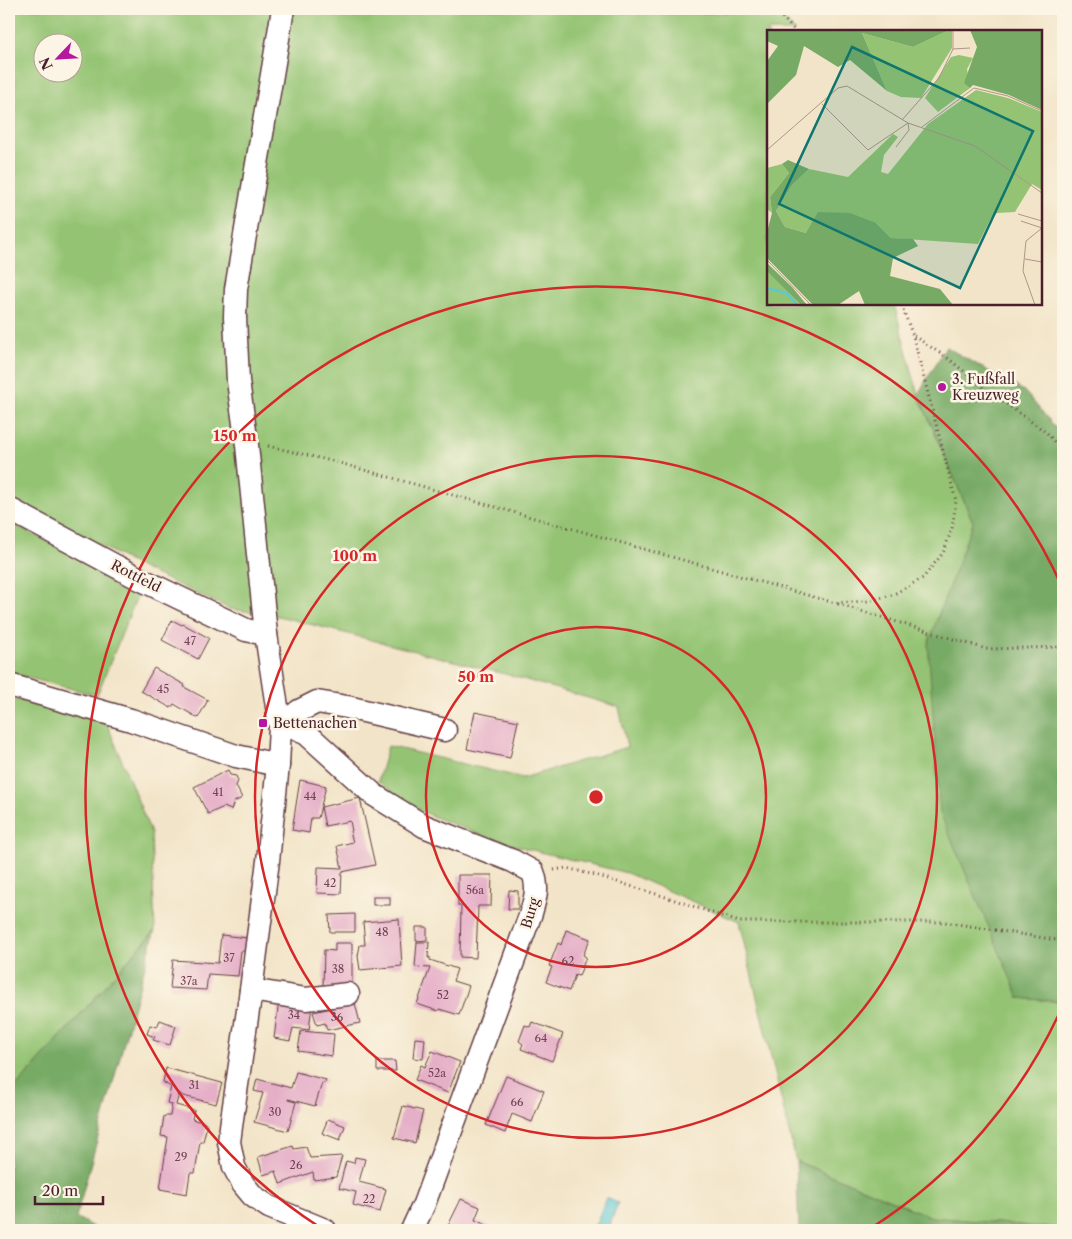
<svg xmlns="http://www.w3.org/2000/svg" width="1072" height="1239" viewBox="0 0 1072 1239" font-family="'Libre Caslon Text',serif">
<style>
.green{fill:#94c473;stroke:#6f724f;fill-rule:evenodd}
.forest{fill:#77aa65;stroke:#606448}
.water{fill:#5bc8d2;stroke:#52747e}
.building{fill:#e5afc8}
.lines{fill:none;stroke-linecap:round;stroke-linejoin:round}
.minor-casing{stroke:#633d43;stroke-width:25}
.path{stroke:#633d43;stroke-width:3;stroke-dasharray:1 4;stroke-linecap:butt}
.minor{stroke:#fff;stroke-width:22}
.ring{fill:none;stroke:#d62828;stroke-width:2.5}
.poi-dot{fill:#b5179e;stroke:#fcf5e5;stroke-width:2}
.labels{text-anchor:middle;stroke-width:5;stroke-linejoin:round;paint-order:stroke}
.number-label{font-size:11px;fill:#714352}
.poi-label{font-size:14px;fill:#4a1f2b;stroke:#fcf5e5;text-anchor:start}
.street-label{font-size:14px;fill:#4a1f2b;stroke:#fcf5e5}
.inset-river{fill:none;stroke:#5bc8d2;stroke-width:2.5}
.inset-road{fill:none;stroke:#af9589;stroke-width:1}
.view{fill:#0f766e;fill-opacity:0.15;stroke:#0f766e;stroke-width:2.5}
.inset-edge{fill:none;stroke:#4a1f2b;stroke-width:2.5}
.centre{fill:#d62828;stroke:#fcf5e5;stroke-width:2.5}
.ring-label{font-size:15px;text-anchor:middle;font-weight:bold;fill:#d62828;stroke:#fcf5e5;stroke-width:5;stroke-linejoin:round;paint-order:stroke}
</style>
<rect width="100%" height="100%" fill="#fcf5e5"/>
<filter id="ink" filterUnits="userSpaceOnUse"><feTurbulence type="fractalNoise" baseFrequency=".02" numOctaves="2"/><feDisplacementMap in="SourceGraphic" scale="10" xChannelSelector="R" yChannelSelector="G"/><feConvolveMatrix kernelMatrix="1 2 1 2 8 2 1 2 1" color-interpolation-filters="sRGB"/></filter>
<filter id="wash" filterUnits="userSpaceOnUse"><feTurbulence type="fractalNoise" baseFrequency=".0096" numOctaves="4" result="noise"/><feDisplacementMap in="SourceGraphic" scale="20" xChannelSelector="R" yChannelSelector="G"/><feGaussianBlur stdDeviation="1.12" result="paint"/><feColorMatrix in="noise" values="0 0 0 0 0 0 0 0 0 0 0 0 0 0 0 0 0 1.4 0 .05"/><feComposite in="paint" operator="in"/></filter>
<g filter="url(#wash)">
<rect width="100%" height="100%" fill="#f2e4c8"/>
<g class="green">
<path d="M 9,9 L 595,9 L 600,11 L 654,14 L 748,12 L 779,14 L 795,31 L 768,31 L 768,304 L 894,304 L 918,394 L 973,522 L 928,644 L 1019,998 L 1063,1002 L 1063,1229 L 931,1217 L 796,1161 L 739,922 L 627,873 L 548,854 L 494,840 L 434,817 L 405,802 L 378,781 L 388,746 L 523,778 L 627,747 L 619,707 L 509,675 L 278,616 L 230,609 L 144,569 L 9,497 ZM 42,42 L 72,42 L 72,72 L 42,72 Z"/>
<polygon points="9,522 140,589 97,695 9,673"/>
<polygon points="9,698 106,721 151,833 155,930 9,1095"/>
</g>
<g class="forest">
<polygon points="946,347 1024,391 1063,436 1063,1002 1019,998 940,813 928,644 973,522 918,394"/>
<polygon points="155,930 76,1217 98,1230 9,1230 9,1095"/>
<polygon points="796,1161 931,1217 1063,1229 1063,1230 799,1230"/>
</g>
<polygon class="water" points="606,1198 618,1203 608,1230 595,1226"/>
<g id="blocks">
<g class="building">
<polygon points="172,620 182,625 183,624 209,638 198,659 162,640"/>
<polygon points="154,668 185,685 184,687 208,700 198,718 174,704 171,708 141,691"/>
<polygon points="475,712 518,721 510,758 467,749"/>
<polygon points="228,770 230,775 236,776 238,781 236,786 242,798 234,802 231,810 224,807 208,814 194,787"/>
<polygon points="300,780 326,786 318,818 311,818 309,833 292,830"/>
<polygon points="360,798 375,865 342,872 341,894 317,893 318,867 342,868 337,846 353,842 350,831 352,831 350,821 325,826 321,807"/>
<polygon points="458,875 492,875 491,906 478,906 476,958 460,957 461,906 458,906"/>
<polygon points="509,890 518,891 518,909 508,909"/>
<rect x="373" y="897" width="17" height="8"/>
<polygon points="355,914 355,932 330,932 329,915"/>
<polygon points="399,919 402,966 360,970 358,956 360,945 365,945 363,922"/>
<polygon points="416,927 427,927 427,940 416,941"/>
<polygon points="566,930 590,939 583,955 586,957 579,976 575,975 569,991 546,982 552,967 549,966 558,943 561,945"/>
<polygon points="221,935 248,938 246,951 241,951 238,976 208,974 206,990 170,988 173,960 218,963"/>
<polygon points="417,942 429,942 428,958 430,957 430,960 457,969 453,981 469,986 459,1015 439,1009 438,1011 417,1004 430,968 415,967"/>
<polygon points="335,943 352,943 352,988 323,987 324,950 335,951"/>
<polygon points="279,1001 312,1005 309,1030 293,1028 290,1041 274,1038"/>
<polygon points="355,1003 360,1023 327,1030 325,1023 317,1025 313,1012"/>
<polygon points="160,1020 176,1026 170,1045 153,1040 155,1037 147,1034 150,1025 157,1027"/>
<polygon points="532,1022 563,1034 552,1061 521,1049 523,1044 519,1041 525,1025 530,1027"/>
<polygon points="301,1031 334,1034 332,1056 298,1051"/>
<polygon points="415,1038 425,1039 423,1059 413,1058"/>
<polygon points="432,1051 460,1062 448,1093 415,1080 421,1065 425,1067"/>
<polygon points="377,1061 395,1061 396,1071 377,1071"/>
<polygon points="166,1068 222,1083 216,1104 183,1096 179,1093 176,1105 194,1110 192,1119 207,1124 203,1142 200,1142 195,1173 190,1173 187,1194 160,1189 168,1137 161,1136 164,1116 170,1116 172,1104 167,1103 171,1087 163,1082"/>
<polygon points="296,1072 326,1080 325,1083 322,1083 315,1106 288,1099 288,1100 296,1102 288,1131 254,1122 263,1093 254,1091 257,1079 291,1088"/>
<polygon points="506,1076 544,1091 532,1122 512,1114 505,1133 486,1125"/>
<polygon points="403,1106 423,1111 415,1143 394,1138"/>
<polygon points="328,1119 345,1126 340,1140 322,1133"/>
<polygon points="293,1146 294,1149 306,1147 310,1158 342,1156 336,1177 314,1180 313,1172 280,1184 276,1171 263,1175 258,1157"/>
<polygon points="355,1157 365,1159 359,1182 386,1189 380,1212 353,1205 356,1192 339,1188 346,1161 354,1163"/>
<polygon points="461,1199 480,1207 475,1220 498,1230 446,1230"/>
</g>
</g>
</g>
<g filter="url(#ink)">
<use href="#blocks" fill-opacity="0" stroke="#633d43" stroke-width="1"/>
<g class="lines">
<g class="minor-casing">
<g id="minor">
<polyline points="283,9 236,289 235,317 238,381 247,445 266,634 280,727 278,765 268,861 251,990 232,1119 229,1142 234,1167 243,1184 253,1196 269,1207 325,1230"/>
<polyline points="9,509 138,578 246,630 266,634"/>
<polyline points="9,685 131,720 236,756 278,765"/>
<path d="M 280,727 L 294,728 L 307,734 L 374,795 L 424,826 L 513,861 L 533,872 C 539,889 535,898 531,913 L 424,1204 L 412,1230"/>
<polyline points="280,727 299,711 317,702 347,707 445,730"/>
<polyline points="251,990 306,999 348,994"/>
</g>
</g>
<g class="path">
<polyline points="770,9 779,14 795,31"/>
<polyline points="914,336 949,359 983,387 1047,433 1063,452"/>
<polyline points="268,446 336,462 835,603 867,601 892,595 923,578 943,553 952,529 956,501 913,336 901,304"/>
<polyline points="838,604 986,649 1063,647"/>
<polyline points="554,870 566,868 595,875 669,898 739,922 945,922 1063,941"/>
</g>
<use href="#minor" class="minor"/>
</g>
</g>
<g class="ring">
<circle cx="596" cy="797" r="170"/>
<circle cx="596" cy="797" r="341"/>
<path d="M1063 1005A511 511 0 0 1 871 1228M321 1228A511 511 0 1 1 1063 589"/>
</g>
<g class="poi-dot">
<circle cx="942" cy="387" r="5"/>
<rect x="258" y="718" width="10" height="10" rx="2.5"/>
</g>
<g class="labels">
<g class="number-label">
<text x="190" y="645">47</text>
<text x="163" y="693">45</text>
<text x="218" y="796">41</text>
<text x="310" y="800">44</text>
<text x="330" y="887">42</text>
<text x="475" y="894">56a</text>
<text x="382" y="936">48</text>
<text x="229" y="962">37</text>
<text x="568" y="965">62</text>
<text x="338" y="973">38</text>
<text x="189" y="985">37a</text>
<text x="443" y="999">52</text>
<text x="294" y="1019">34</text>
<text x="337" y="1021">36</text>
<text x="541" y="1042">64</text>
<text x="437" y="1077">52a</text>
<text x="194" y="1089">31</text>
<text x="517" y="1106">66</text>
<text x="275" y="1116">30</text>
<text x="181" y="1161">29</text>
<text x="296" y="1169">26</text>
<text x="369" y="1203">22</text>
</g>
<g class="poi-label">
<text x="952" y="384">3. Fußfall<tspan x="952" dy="16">Kreuzweg</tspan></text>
<text x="273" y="728">Bettenachen</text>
</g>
<g class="street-label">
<text transform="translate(136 576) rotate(27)" y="5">Rottfeld</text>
<text transform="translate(530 913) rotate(-73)" y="5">Burg</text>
</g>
</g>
<g transform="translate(767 30)">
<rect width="275" height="275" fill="#f2e4c8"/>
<path d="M 182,0 L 185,0 L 185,18 L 154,68 L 134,67 L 120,61 L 95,3 L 146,17 ZM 192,25 L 206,28 L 200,39 L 203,58 L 171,82 L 158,68 L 184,27 ZM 209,60 L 241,68 L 275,82 L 275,160 L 265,154 L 248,182 L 230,183 L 224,188 L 211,214 L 124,208 L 109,193 L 39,203 L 18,197 L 9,181 L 25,155 L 42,139 L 81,147 L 126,104 L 131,107 L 117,125 L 114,142 L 121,144 L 161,94 ZM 15,134 L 22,143 L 3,167 L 5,183 L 0,179 L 0,138 ZM 0,241 L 2,242 L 34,275 L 0,275 Z" fill="#94c473"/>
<path d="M 0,0 L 182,0 L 146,17 L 95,3 L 120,61 L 83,30 L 71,37 L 37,16 L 29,45 L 0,74 L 0,31 L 11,16 L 0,11 ZM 203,0 L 275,0 L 275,80 L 242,65 L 206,55 L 203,58 L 197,53 L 210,17 ZM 21,130 L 42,139 L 25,155 L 9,181 L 18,197 L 39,203 L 51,182 L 83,183 L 109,193 L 124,208 L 146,209 L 151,216 L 126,228 L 123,246 L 173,259 L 186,275 L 98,275 L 92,261 L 71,275 L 46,275 L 0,228 L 0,202 L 5,183 L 3,167 L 22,143 L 15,134 ZM 0,233 L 25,257 L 40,275 L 34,275 L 0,241 Z" fill="#77aa65"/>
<path class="inset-river" d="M 0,258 L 19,263 L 30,275"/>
<path class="inset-road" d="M 186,19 L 203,18M 55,74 L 101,120 L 141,93M 135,90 L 172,48 L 186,19 L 186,0M 155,97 L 207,58 L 241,66 L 275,81M 129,117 L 142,100 L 141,93M 0,120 L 71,58 L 80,56 L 141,93 L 208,116 L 275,163M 251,184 L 275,191M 254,191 L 275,198M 258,229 L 275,232M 0,230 L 44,275M 268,275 L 256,241 L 259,211 L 275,198"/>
<path class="view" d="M 85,17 L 266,101 L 193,258 L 12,174 Z"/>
<rect width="275" height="275" class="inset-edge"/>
</g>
<circle cx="596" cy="797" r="8" class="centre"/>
<g class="ring-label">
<text x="235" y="441">150 m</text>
<text x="355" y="561">100 m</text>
<text x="476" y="682">50 m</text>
</g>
<rect width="1072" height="1239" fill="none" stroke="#fcf5e5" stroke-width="30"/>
<g transform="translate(58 58) rotate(245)"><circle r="24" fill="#fcf5e5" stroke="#b59f9b"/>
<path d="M0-4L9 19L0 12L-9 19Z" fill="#b5179e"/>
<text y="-8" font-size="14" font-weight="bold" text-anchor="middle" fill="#4a1f2b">N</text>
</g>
<path d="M35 1196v8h68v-8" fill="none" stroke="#4a1f2b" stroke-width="2.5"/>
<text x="42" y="1196" font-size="15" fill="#4a1f2b" stroke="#fcf5e5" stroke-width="4" paint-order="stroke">20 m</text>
</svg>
